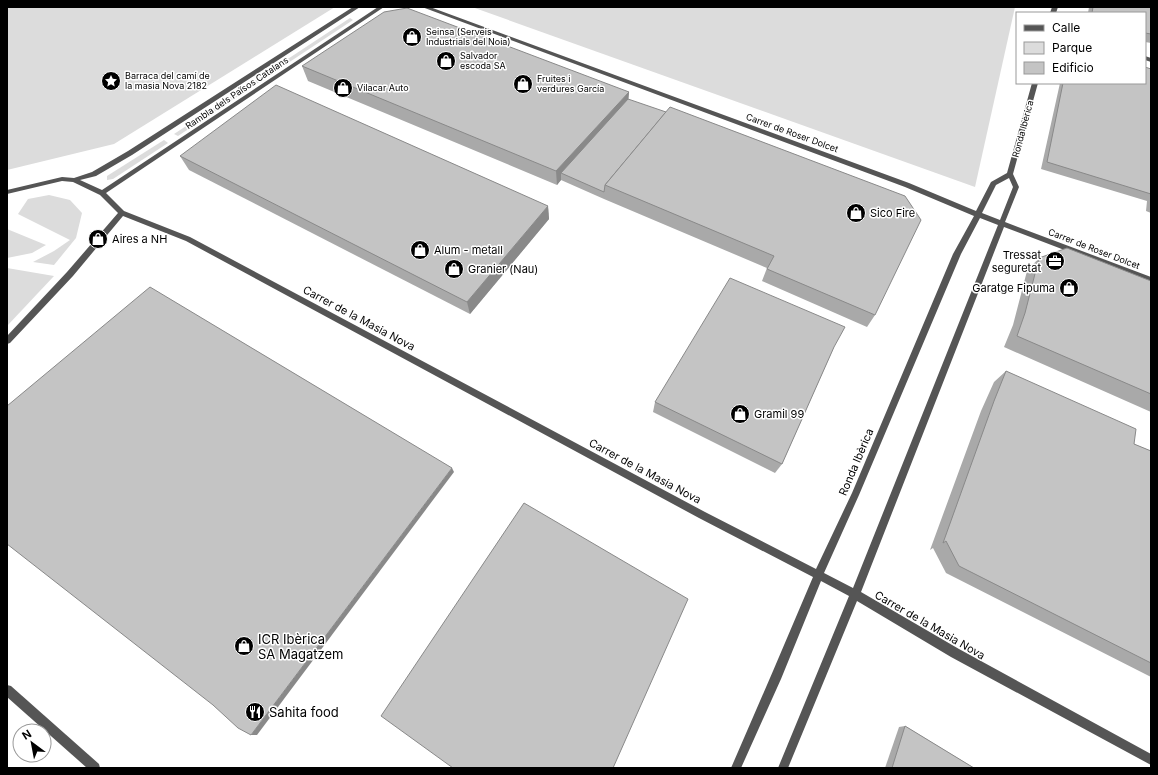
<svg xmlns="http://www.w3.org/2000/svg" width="1158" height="775" viewBox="0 0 1158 775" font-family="Inter,sans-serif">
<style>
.green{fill:#dcdcdc}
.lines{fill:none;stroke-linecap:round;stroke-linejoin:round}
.street{fill:#555;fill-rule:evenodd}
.wall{fill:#a9a9a9}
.shaded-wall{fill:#898989}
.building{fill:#c4c4c4;stroke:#898989}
.labels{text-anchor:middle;stroke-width:3;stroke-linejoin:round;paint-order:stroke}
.far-poi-label{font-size:9px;fill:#000;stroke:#fff;text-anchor:start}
.far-street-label{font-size:9px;fill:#000;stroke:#fff}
.poi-label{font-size:11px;fill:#000;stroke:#fff;text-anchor:start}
.street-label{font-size:11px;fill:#000;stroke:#fff}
.near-poi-label{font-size:13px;fill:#000;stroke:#fff;text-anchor:start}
</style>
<rect width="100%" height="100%" fill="#fff"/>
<g class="green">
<polygon points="7,7 335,7 114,144 7,170"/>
<polygon points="472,7 1015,7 975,187"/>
<polygon points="350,18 353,20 178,136 174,134"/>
<polygon points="164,140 168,143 113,179 107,180 107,176"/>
<polygon points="49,195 70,200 82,213 76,238 54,265 33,262 54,251 70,240 18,214 28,199"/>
<polygon points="7,229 46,245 32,253 7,258"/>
<polygon points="7,268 54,276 7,326"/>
</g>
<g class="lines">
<g class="street">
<path d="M 353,7 L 360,7 L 132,155 L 96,176 L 80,180 L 102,190 L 378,7 L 384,7 L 106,193 L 124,211 L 190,237 L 705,512 L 816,569 L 852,493 L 953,254 L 974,216 L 905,187 L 422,7 L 430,7 L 909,183 L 976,211 L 991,182 L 1007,173 L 1032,83 L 1038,83 L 1013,174 L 1019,187 L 1005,222 L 1151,277 L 1151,283 L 1004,227 L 861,592 L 959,649 L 1151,754 L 1151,765 L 951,657 L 857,601 L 788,768 L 778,768 L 849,596 L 821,581 L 781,679 L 741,768 L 731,768 L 773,671 L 813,577 L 699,518 L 186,241 L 123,216 L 73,276 L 10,343 L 7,344 L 7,336 L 67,272 L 118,213 L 100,195 L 73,182 L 62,181 L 7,194 L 7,190 L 62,177 L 74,178 L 92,172 L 128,151 ZM 1009,178 L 1013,187 L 1000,220 L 982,213 L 996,185 ZM 980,218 L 998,225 L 853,588 L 824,573 L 859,495 L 961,254 Z"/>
<polygon points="1052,7 1058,7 1056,13 1050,13"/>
<polygon points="1145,56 1151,58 1151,62 1145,60"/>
<polygon points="7,685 11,686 99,764 100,768 87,768 7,697"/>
</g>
</g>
<g class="wall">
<polygon points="1089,7 1151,7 1151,43 1145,42 1145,13 1088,13"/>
<polygon points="302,66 629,92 628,99 875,315 867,327 762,281 767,268 604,199 561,180 557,185 308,81"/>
<polygon points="1151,69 1151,213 1146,211 1147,201 1041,169 1060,83 1145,83"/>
<polygon points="180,156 548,206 549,219 470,314 189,170"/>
<polygon points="1039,258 1151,281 1151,412 1004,347 1013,325 1027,271"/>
<polygon points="834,347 782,464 775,473 653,412 655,402"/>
<polygon points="1006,371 1134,444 1151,451 1151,677 946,573 933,548 930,550 981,411 994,382"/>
<polygon points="905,726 974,768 885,768 899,727"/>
</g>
<g class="shaded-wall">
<polygon points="629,92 628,106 561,173 561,180 557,185 556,171"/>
<polygon points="548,206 549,219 470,314 467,302"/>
<polygon points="452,468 454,472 257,735 251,735"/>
</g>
<g class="building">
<polygon points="1093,7 1151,7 1151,34 1145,33 1145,13 1092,13"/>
<polygon points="407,8 629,92 556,171 302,66 384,12"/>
<polygon points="1145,67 1151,69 1151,194 1047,162 1063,83 1145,83"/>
<polygon points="276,85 548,206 467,302 180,156"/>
<polygon points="628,99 666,112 605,185 604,192 561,173"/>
<polygon points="670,107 905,196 921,220 875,315 767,269 774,256 605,185"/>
<polygon points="1067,248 1151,281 1151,394 1017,336 1025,313 1039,258"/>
<polygon points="730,278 845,327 834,347 782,464 655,402"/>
<polygon points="150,287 452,468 251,735 238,728 213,705 7,544 7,406"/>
<polygon points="1006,371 1136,429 1134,444 1151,451 1151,663 959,566 946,541 943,543 994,401"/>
<polygon points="524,503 688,599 613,768 453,768 381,716"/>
<polygon points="905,726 974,768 892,768"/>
</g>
<defs>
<g id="shop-disc" transform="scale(1)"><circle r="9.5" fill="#000" stroke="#fff"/><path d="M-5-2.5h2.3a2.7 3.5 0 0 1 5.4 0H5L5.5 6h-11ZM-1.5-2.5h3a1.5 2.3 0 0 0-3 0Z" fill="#fff"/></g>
<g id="sight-disc" transform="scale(1)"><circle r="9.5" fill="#000" stroke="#fff"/><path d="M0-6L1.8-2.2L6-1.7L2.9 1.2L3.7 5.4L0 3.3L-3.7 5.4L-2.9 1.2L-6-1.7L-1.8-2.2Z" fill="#fff"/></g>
<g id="office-disc" transform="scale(1)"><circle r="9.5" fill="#000" stroke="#fff"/><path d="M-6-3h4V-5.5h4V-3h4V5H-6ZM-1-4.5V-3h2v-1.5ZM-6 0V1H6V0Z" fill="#fff"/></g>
<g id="restaurant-disc" transform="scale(1)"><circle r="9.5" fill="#000" stroke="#fff"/><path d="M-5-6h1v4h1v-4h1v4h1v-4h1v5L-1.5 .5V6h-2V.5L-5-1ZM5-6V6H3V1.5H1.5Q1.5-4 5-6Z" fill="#fff"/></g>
</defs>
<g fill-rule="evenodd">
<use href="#shop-disc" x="412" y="37"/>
<use href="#shop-disc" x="446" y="61"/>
<use href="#sight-disc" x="111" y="81"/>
<use href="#shop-disc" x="523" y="84"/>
<use href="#shop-disc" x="343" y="88"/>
<use href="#shop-disc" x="856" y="213"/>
<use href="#shop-disc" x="98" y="239"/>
<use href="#shop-disc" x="420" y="250"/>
<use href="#office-disc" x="1055" y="261"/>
<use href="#shop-disc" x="454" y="269"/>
<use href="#shop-disc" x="1069" y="288"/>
<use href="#shop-disc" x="740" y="414"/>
<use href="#shop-disc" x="244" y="646"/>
<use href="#restaurant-disc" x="255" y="712"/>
</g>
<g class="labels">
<g class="far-poi-label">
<text x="426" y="35">Seinsa (Serveis<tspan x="426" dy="10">Industrials del Noia)</tspan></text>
<text x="460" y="59">Salvador<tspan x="460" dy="10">escoda SA</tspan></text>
<text x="125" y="79">Barraca del camí de<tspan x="125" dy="10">la masia Nova 2182</tspan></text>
<text x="537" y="82">Fruites i<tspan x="537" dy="10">verdures García</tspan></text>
<text x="357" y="91">Vilacar Auto</text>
</g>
<g class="far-street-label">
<text transform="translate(237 93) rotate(-34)" y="3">Rambla dels Països Catalans</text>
<text transform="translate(1023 129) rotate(-75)" y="3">Ronda Ibèrica</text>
<text transform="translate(792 133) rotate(20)" y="3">Carrer de Roser Dolcet</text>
<text transform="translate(1094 249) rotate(21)" y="3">Carrer de Roser Dolcet</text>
</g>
<g class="poi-label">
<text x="870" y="217">Sico Fire</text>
<text x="112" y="243">Aires a NH</text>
<text x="434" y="254">Alum - metall</text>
<text x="1041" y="259" text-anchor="end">Tressat<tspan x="1041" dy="13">seguretat</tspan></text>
<text x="468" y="273">Granier (Nau)</text>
<text x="1055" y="292" text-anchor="end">Garatge Fipuma</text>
<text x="754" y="418">Gramil 99</text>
</g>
<g class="street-label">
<text transform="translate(359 318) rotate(28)" y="4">Carrer de la Masia Nova</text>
<text transform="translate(856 462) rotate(-67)" y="4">Ronda Ibèrica</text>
<text transform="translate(645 471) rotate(28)" y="4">Carrer de la Masia Nova</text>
<text transform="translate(930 625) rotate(30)" y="4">Carrer de la Masia Nova</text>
</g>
<g class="near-poi-label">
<text x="258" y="644">ICR Ibèrica<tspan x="258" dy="15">SA Magatzem</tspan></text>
<text x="269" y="717">Sahita food</text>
</g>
</g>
<rect width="1158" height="775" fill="none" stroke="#000000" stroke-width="16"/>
<rect x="1016" y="12" width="130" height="72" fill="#ffffff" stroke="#999999"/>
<rect x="1024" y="25" width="20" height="6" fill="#555555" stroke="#999999"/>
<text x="1052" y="32" font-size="12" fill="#000000">Calle</text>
<rect x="1024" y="42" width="20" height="12" fill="#dcdcdc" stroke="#999999"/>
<text x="1052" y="52" font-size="12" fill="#000000">Parque</text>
<rect x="1024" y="62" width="20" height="12" fill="#c4c4c4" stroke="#999999"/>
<text x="1052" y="72" font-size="12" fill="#000000">Edificio</text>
<g transform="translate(32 743) rotate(328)"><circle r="19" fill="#ffffff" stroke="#999999"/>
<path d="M0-3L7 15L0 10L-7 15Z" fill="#000000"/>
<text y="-6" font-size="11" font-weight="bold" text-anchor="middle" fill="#000000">N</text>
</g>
</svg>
